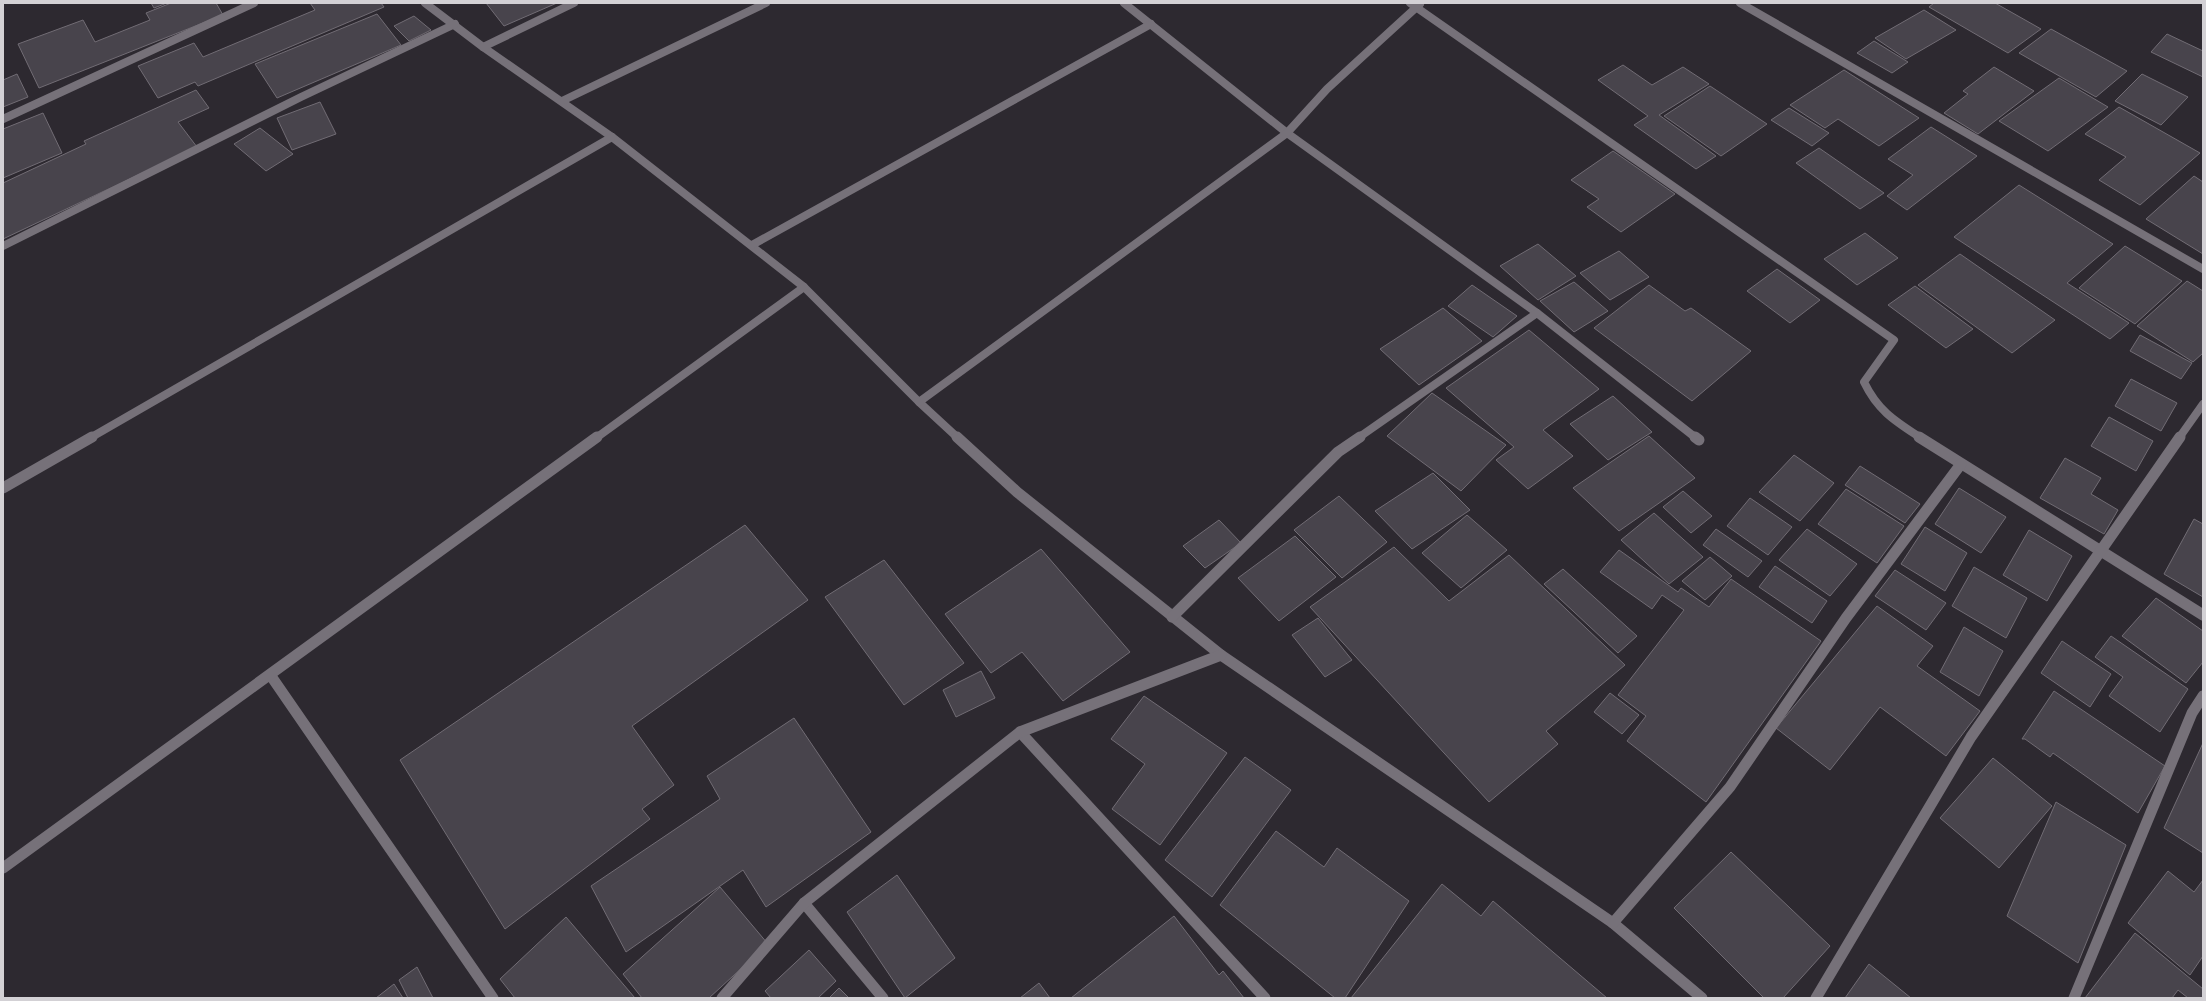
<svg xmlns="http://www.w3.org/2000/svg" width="2206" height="1001" viewBox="0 0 2206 1001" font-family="Helvetica,sans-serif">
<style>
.building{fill:#48444c;stroke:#716c74}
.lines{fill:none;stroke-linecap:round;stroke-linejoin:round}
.street-far1{stroke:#767179;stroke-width:8}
.street{stroke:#767179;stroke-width:11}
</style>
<rect width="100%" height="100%" fill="#2d2930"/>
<g class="building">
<polygon points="151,3 167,3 154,8"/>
<polygon points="171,3 216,3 223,15 39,88 18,44 83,20 95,42 150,20 146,13"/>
<polygon points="310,3 381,3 384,7 198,86 195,82 158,98 138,66 194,43 203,57 315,10"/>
<polygon points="486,3 557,3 504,26"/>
<polygon points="1934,3 1995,3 2041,29 2008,53 1929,7"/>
<polygon points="1924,10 1956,30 1906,59 1875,38"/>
<polygon points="377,14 401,45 277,98 255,64"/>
<polygon points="414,16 431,30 409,41 394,26"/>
<polygon points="2051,29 2127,71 2096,97 2019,53"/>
<polygon points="2167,34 2203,51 2203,77 2151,52"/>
<polygon points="1874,41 1908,62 1892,73 1857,53"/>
<polygon points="1623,65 1652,85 1683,67 1709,84 1659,115 1716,156 1696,169 1634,125 1648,116 1598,80"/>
<polygon points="1994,67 2034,91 1978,134 1944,113 1968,94 1963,91"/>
<polygon points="1844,70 1919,118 1879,146 1838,119 1825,128 1790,105"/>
<polygon points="17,74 28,97 3,107 3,80"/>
<polygon points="2142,74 2188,97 2161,125 2115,101"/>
<polygon points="2059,78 2108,107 2048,151 1999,121"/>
<polygon points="1710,86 1767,124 1721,156 1664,116"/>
<polygon points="196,90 209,108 178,122 197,147 3,239 3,183 86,144 84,141"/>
<polygon points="320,102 336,134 292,150 277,118"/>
<polygon points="2119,107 2200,153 2140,205 2099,180 2126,157 2085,134"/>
<polygon points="1789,108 1829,133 1812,146 1771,120"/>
<polygon points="43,113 62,153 3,178 3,129"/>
<polygon points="1931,127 1977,156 1907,210 1887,196 1913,175 1888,159"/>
<polygon points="260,128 293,154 266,171 234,144"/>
<polygon points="1819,148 1884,193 1860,209 1796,163"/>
<polygon points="1613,151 1675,194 1621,232 1587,207 1599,199 1571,180"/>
<polygon points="2194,176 2203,182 2203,254 2146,219"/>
<polygon points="2019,185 2113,244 2067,283 2129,323 2110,339 1954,237"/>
<polygon points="1865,233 1898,258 1857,285 1824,259"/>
<polygon points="1538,244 1576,276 1538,300 1500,266"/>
<polygon points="2125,246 2182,281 2135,324 2079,288"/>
<polygon points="1619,251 1649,277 1610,300 1580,273"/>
<polygon points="1960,254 2055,320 2012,353 1918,285"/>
<polygon points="1777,269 1820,300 1790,323 1747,291"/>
<polygon points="2187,281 2203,291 2203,353 2193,362 2137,326"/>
<polygon points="1574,282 1608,311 1574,332 1540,301"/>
<polygon points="1472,285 1517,316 1493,337 1448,306"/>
<polygon points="1649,285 1685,311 1691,308 1751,351 1692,401 1594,328"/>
<polygon points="1915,286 1973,329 1946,348 1888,305"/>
<polygon points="1443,308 1482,341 1419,385 1380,349"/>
<polygon points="1529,330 1599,389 1543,430 1573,456 1528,489 1496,460 1514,447 1446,388"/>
<polygon points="2140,335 2192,363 2181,379 2130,351"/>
<polygon points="2131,379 2177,403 2161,431 2115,406"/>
<polygon points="1432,393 1506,445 1461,491 1387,436"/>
<polygon points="1613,396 1652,432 1608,460 1570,424"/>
<polygon points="2109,417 2153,441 2136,471 2091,446"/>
<polygon points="1649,436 1695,478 1619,531 1573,488"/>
<polygon points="1794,455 1834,483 1800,521 1759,492"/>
<polygon points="2065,458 2101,478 2091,494 2118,510 2104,534 2040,498"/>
<polygon points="1860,466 1920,504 1905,523 1845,485"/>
<polygon points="1433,473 1470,510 1412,549 1375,511"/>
<polygon points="1959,488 2006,517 1981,553 1935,524"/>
<polygon points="1846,489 1904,526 1877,563 1818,524"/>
<polygon points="1683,491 1712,516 1691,533 1663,507"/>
<polygon points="1339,496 1387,542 1342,578 1294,530"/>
<polygon points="1750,498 1792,527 1768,555 1727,526"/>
<polygon points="1654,513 1703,557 1669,584 1621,540"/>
<polygon points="1467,515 1507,550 1461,588 1422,553"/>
<polygon points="2194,519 2203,524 2203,597 2164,574"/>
<polygon points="1219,520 1241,543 1205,568 1183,546"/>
<polygon points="745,525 808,600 632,726 674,785 642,809 650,819 505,929 400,760"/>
<polygon points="1925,527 1967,553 1945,591 1901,564"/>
<polygon points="1716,529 1762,561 1748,577 1703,545"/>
<polygon points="1807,529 1857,564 1830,596 1779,560"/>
<polygon points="2029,530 2072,556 2047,601 2003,575"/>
<polygon points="1295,536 1336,577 1279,621 1238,578"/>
<polygon points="1394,547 1449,601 1509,555 1625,665 1546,731 1558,744 1489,802 1310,607"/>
<polygon points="1041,549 1130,652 1063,701 1022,652 991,673 945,614"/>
<polygon points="1619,550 1678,592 1681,588 1709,607 1731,579 1821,641 1706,802 1627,741 1646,716 1618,695 1684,610 1662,595 1652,609 1600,572"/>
<polygon points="1710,557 1732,576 1705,600 1682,581"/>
<polygon points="884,560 964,663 904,705 825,597"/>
<polygon points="1775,566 1827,601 1812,623 1759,587"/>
<polygon points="1974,567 2027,598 2006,638 1952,606"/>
<polygon points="1563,569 1637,636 1618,653 1544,584"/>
<polygon points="1895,570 1946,603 1926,630 1875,596"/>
<polygon points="2156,598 2203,631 2203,662 2186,683 2122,636"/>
<polygon points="1877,606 1933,646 1917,666 1980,711 1946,756 1880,707 1830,770 1776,728"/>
<polygon points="1318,618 1352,660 1325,677 1292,635"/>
<polygon points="1964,627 2003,651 1979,696 1940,672"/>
<polygon points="2111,636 2188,689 2160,732 2109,696 2123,677 2095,657"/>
<polygon points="2062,641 2111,674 2090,707 2041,673"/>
<polygon points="981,671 995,698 956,717 943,690"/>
<polygon points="2054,691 2165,766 2138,813 2053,753 2050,757 2025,739 2022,739"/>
<polygon points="1610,693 1639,715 1622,734 1594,712"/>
<polygon points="1144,696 1227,753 1160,845 1112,809 1145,764 1111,739"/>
<polygon points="794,718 871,832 766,907 743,870 626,952 591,886 720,799 707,776"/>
<polygon points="2203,743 2203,853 2164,828"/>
<polygon points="1245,757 1291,790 1212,897 1165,860"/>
<polygon points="1993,758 2052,806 1999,868 1940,818"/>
<polygon points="2056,802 2126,845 2078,963 2007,916"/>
<polygon points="1276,831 1324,867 1337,848 1409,901 1345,998 1335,998 1220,905"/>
<polygon points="1731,852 1830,946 1783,998 1764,998 1674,908"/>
<polygon points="2168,871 2194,892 2203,880 2203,956 2190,975 2128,923"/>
<polygon points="897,875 955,958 905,998 847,912"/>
<polygon points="1442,884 1481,916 1493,901 1607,998 1351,998"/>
<polygon points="720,887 768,944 709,998 642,998 623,974"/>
<polygon points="1174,916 1219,975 1223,971 1244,998 1071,998"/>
<polygon points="566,917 635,998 515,998 500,979"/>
<polygon points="2135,933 2203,989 2203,998 2188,998 2178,990 2172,998 2085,998"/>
<polygon points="809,950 836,981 818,998 771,998 765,991"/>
<polygon points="1869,964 1911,998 1845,998"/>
<polygon points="417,967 433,998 408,998 399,980"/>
<polygon points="1039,983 1050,998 1020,998"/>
<polygon points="394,984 403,998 376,998"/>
<polygon points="839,988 849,998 829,998"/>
</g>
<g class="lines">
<g class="street-far1">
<polyline points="425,3 483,47 612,137 804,287 919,402 958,438"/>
<polyline points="1124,3 1287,133 1537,313 1696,438"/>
<path d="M 1410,3 L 1894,340 L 1864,382 C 1878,411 1895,421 1921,438"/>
<polyline points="1740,3 2203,269"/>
<polyline points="483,47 574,3"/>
<polyline points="562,101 766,3"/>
<polyline points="3,119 254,3"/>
<polyline points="752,245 1151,24"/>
<polyline points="3,246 301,97 455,24"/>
<polyline points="919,402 1287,133 1327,89 1420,4"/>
<polyline points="90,438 612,137"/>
<polyline points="596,438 804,287"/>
<polyline points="1358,438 1537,313"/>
<polyline points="2179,438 2203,404"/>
</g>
<g class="street">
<polyline points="957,437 1017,492 1221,655 1613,923 1702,998"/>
<polyline points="1695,437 1699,440"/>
<polyline points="1919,437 2203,615"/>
<polyline points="3,488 92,437"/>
<polyline points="1172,617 1338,452 1360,437"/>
<polyline points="271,676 493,998"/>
<polyline points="1020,732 1265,998"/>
<polyline points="3,868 597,437"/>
<polyline points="804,903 883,998"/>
<polyline points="1613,923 1730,787 1846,618 1961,464"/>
<polyline points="722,998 804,903 1020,732 1221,655"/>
<polyline points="1816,998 1971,737 2180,437"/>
<polyline points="2074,998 2192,713 2203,696"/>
</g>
</g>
<rect width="2206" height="1001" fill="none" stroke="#d3d1d5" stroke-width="8"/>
</svg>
